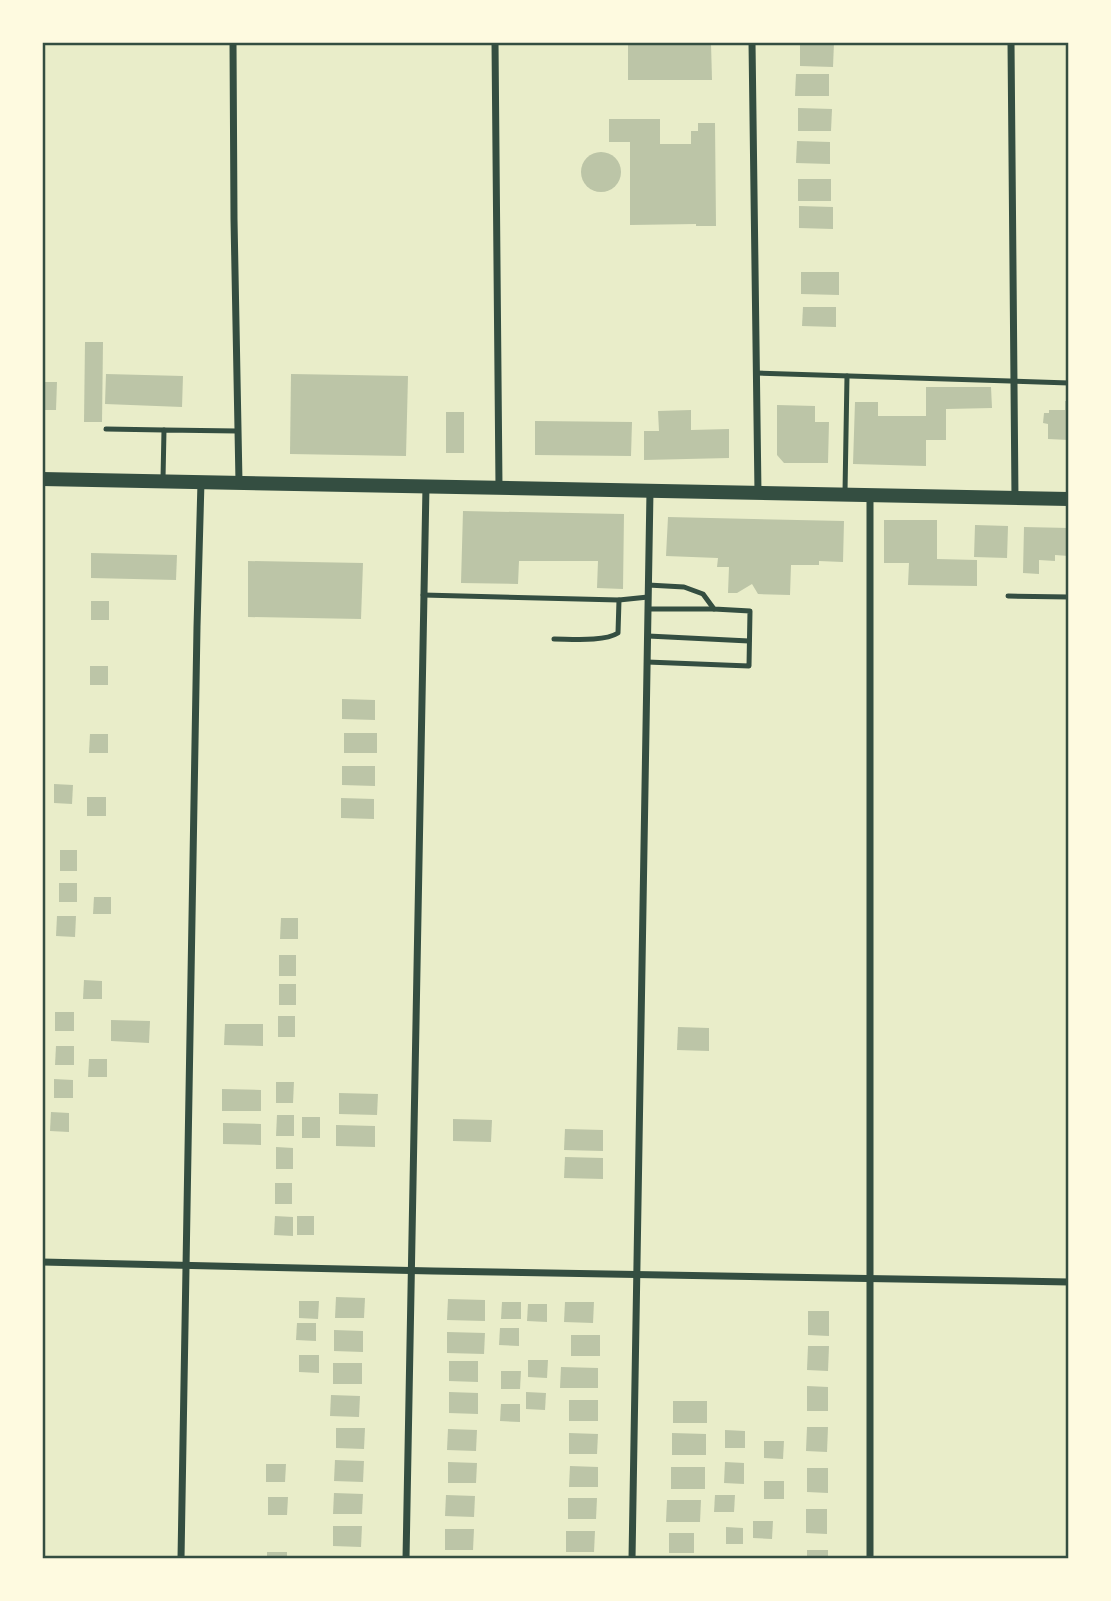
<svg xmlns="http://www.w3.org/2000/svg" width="1111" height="1601" viewBox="0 0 1111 1601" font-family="'Archivo Narrow',sans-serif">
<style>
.building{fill:#bcc5a7}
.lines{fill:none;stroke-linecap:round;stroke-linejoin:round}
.service{stroke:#344e41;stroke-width:5}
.minor{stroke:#344e41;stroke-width:7}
.secondary{stroke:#344e41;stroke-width:14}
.neatline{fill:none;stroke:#344e41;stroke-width:2.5}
</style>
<rect width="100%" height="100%" fill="#e9edc9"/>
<g class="building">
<polygon points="800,42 834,42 833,67 800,66"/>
<polygon points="628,43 711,43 712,80 628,80"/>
<polygon points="796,74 829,74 829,96 795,96"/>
<polygon points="798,108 832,109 831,131 798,131"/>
<polygon points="609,119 660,119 660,144 691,144 691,131 698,131 698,123 715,123 716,226 696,226 696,224 630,225 630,142 609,142"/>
<polygon points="797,141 830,142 830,164 796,163"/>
<circle cx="601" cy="172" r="20"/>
<rect x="798" y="179" width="33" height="22"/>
<polygon points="799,206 833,207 833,229 799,228"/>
<polygon points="801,272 839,272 839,295 801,294"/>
<polygon points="803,307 836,307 836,327 802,326"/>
<polygon points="85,342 103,342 102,422 84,422"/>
<polygon points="106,374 183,376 182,407 105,404"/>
<polygon points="291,374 408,376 406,456 290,454"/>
<polygon points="42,382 57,382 56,410 42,410"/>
<polygon points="926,387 991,387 992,408 946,409 946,440 926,440 926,466 853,464 855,402 878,402 878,416 926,416"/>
<polygon points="1065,401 1069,401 1069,440 1048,439 1048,424 1043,423 1044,413 1049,413 1049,410 1065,410"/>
<polygon points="777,405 815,406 815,422 829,422 828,463 784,463 777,455"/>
<polygon points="691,410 691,430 729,429 729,458 644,460 644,431 659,431 658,411"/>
<rect x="446" y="412" width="18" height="41"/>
<polygon points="535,421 632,422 631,456 535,455"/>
<polygon points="463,511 624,514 623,589 597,588 598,561 519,561 518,584 461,583"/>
<polygon points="668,517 844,521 843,562 819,561 819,565 791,565 790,595 758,594 752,584 737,593 728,593 729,567 717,567 718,558 666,556"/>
<polygon points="884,520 937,520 937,559 977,560 977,586 908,585 909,563 884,563"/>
<polygon points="975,525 1008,526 1007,558 974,557"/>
<polygon points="1024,527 1069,528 1069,556 1055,555 1055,561 1039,560 1039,574 1023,573"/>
<polygon points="91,553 177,555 176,580 91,578"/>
<polygon points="248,561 363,563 361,619 248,617"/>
<rect x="91" y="601" width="18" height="19"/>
<rect x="90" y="666" width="18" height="19"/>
<polygon points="342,699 375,700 375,720 342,719"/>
<rect x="344" y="733" width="33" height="20"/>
<polygon points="90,734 108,734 108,753 89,753"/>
<polygon points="342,766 375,766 375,786 342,785"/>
<polygon points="54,784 73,785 72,804 54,803"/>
<rect x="87" y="797" width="19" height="19"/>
<polygon points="341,798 374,799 374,819 341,818"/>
<rect x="60" y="850" width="17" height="21"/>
<rect x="59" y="883" width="18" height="19"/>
<polygon points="94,897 111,897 111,914 93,914"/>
<polygon points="57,916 76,916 75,937 56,936"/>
<polygon points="281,918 298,918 298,939 280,939"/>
<rect x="279" y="955" width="17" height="21"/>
<polygon points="84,980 102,981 102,999 83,999"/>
<rect x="279" y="984" width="17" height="21"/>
<rect x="55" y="1012" width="19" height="19"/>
<rect x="278" y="1016" width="17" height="21"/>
<polygon points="111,1020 150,1021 149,1043 111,1041"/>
<polygon points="225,1024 263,1024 263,1046 224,1045"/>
<polygon points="678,1027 709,1028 709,1051 677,1050"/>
<polygon points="56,1046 74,1046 74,1065 55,1065"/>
<polygon points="89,1059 107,1059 107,1077 88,1077"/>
<polygon points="54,1079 73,1080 73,1098 54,1098"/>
<polygon points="276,1082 294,1082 293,1103 276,1103"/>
<polygon points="222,1089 261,1090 261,1111 222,1111"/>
<polygon points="339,1093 378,1094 377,1115 339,1114"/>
<polygon points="51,1112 69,1113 69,1132 50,1131"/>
<polygon points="277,1115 294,1115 294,1136 276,1136"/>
<rect x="302" y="1117" width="18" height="21"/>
<polygon points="453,1119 492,1120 491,1142 453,1141"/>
<polygon points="223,1123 261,1124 261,1145 223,1144"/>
<polygon points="336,1125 375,1126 375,1147 336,1146"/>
<polygon points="565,1129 603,1130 603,1151 564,1150"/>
<polygon points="276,1147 293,1148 293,1169 276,1169"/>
<polygon points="565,1157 603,1158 603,1179 564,1178"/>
<rect x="275" y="1183" width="17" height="21"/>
<polygon points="275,1216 293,1217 293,1236 274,1235"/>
<rect x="297" y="1216" width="17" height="19"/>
<polygon points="336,1297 365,1298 364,1318 335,1318"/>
<polygon points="448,1299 485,1300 485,1321 447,1320"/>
<polygon points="299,1301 319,1301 318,1319 299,1318"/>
<polygon points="502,1302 521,1302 521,1319 501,1319"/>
<polygon points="565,1302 594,1302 593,1323 564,1322"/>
<polygon points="528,1304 547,1304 547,1322 527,1321"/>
<polygon points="808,1311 829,1311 829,1336 808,1335"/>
<polygon points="297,1323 316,1323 316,1341 296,1340"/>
<polygon points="500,1328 519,1328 519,1346 499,1345"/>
<polygon points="334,1330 363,1331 363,1352 334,1351"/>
<polygon points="447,1332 485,1333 484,1354 447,1353"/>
<rect x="571" y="1335" width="29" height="21"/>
<polygon points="808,1346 829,1346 828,1371 807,1370"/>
<polygon points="299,1355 319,1355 319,1373 299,1372"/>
<polygon points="528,1360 548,1360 547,1378 528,1377"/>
<polygon points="449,1361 478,1361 478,1382 449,1381"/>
<rect x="333" y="1363" width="29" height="21"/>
<polygon points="561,1367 598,1368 598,1388 560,1388"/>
<polygon points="501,1371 521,1371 520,1389 501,1389"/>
<polygon points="807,1386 828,1387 828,1411 807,1411"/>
<polygon points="449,1392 478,1393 478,1414 449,1413"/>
<polygon points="526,1392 546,1393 545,1410 526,1409"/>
<polygon points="331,1395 360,1396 359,1417 330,1416"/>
<rect x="569" y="1400" width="29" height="21"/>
<rect x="673" y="1401" width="34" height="22"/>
<polygon points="501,1404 520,1404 520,1422 500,1421"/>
<polygon points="807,1427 828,1427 827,1452 806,1451"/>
<polygon points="336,1428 365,1428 364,1449 336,1448"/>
<polygon points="448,1429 477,1430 476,1451 447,1450"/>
<polygon points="725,1430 745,1431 745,1448 725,1448"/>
<polygon points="569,1433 598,1434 597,1454 569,1454"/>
<polygon points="672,1433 706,1434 706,1455 672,1455"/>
<polygon points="764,1441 784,1441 783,1459 764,1458"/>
<polygon points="335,1460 364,1461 363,1482 334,1481"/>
<polygon points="448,1462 477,1463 476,1483 448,1483"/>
<polygon points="725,1462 744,1463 744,1484 724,1483"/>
<polygon points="266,1464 286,1464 285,1482 266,1482"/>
<polygon points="570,1466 598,1467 598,1487 569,1487"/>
<rect x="671" y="1467" width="34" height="22"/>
<polygon points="807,1468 828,1468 828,1493 807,1492"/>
<rect x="764" y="1481" width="20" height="18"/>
<polygon points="334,1493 363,1494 362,1514 333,1514"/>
<polygon points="446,1495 475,1496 474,1517 445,1516"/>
<polygon points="715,1495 735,1495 734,1512 714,1512"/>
<polygon points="268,1497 288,1497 287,1515 268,1515"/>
<polygon points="568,1498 597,1498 596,1519 568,1519"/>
<polygon points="667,1500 701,1500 700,1522 666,1522"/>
<polygon points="806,1509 827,1509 827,1534 806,1533"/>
<polygon points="753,1521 773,1521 772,1539 753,1538"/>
<polygon points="333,1526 362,1526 361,1547 333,1546"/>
<polygon points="726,1527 743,1528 743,1544 726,1544"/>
<polygon points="445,1529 474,1529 473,1550 445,1550"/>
<polygon points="566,1531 595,1531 594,1552 566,1552"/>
<rect x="669" y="1533" width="25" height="20"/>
<rect x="807" y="1550" width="21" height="9"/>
<rect x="267" y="1552" width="20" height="7"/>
</g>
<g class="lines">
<g class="service">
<polyline points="756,373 1069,383"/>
<polyline points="106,429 164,430"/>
<polyline points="163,479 164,430 237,431"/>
<polyline points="845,492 847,376"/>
<polyline points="423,595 619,600 648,597"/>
<polyline points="1008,596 1069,597"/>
<polyline points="648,609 714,609"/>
<polyline points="648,636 749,641"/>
<path d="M 554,639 C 571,639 604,642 618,633 L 619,600"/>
<polyline points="647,662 749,666 750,611 714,609 703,594 684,587 648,585"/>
</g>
<g class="minor">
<polyline points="233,42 234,219 239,482"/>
<polyline points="495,42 499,487"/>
<polyline points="752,42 758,493"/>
<polyline points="1011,42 1015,498"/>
<polyline points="42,1262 433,1271 1069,1282"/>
<polyline points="181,1559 197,627 201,482"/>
<polyline points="406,1559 426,486"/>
<polyline points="632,1559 650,491"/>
<polyline points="870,1559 870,495"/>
</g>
<polyline class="secondary" points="42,479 1069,499"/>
</g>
<rect width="1111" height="1601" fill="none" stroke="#fefae0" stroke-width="88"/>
<rect x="44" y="44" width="1023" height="1513" class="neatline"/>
</svg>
